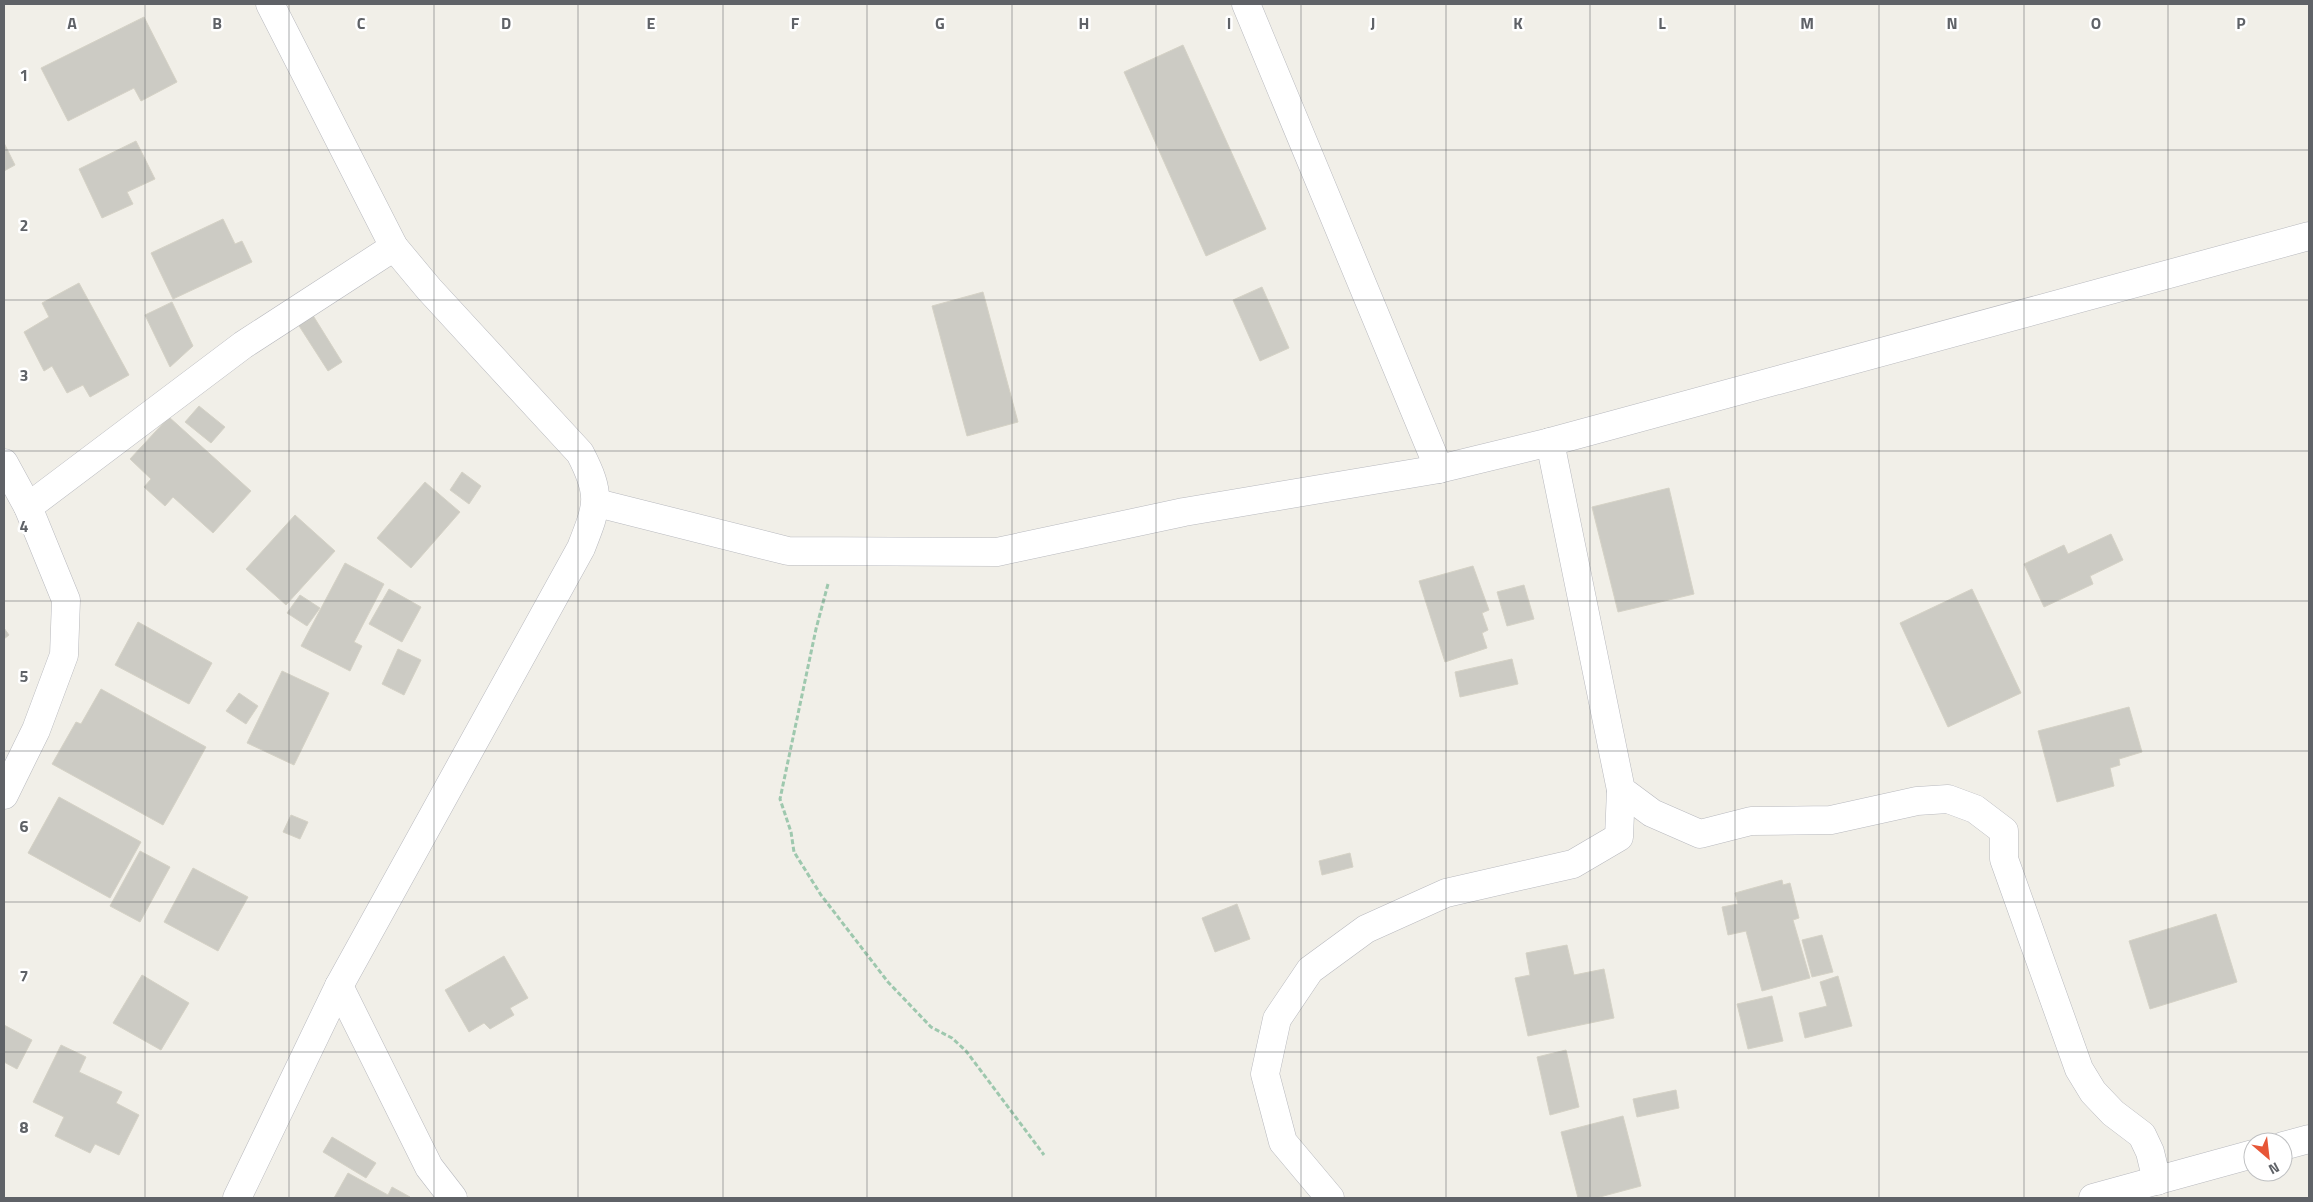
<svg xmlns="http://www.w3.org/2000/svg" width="2313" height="1202" viewBox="0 0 2313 1202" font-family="'Titillium Web',sans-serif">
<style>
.building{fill:#cccbc4;stroke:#d5d2c6}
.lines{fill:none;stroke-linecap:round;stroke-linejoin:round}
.street-casing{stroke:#b8b9be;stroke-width:29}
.path{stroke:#9ec8ae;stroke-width:3;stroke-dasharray:5 2.5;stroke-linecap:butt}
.street{stroke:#fff;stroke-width:28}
.grid{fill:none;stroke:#5f6267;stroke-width:1;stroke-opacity:0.55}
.grid-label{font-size:16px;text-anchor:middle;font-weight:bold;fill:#5f6267;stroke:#fff;stroke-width:5;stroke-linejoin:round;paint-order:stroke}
</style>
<rect width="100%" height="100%" fill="#f1efe8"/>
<g class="building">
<polygon points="144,17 177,82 141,101 134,88 68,121 41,68"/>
<polygon points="1183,45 1266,229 1206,256 1124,72"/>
<polygon points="136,141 155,179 127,192 133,204 102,218 79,169"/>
<polygon points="4,143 15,165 4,171"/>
<polygon points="223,219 235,244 242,241 252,262 173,299 151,253"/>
<polygon points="79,283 129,375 90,397 83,385 67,393 52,366 44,371 24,332 49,317 42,303"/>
<polygon points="1262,287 1289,348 1260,361 1233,300"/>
<polygon points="983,292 1018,422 967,436 932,306"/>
<polygon points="172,302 193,346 170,367 145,315"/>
<polygon points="309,309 342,362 328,371 294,318"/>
<polygon points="199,406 225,427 211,443 185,422"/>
<polygon points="169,417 251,491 213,533 173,497 165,506 144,487 151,479 130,459"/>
<polygon points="462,472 481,486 469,504 450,490"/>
<polygon points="425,482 460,512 411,568 377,538"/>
<polygon points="1669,488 1694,594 1618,612 1592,507"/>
<polygon points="295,515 335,551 286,605 246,569"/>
<polygon points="2111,534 2123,560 2090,576 2093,584 2044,607 2024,564 2064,545 2068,554"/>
<polygon points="345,563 384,584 354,642 362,646 350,671 301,646"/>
<polygon points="1473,566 1489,610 1482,613 1488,630 1482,633 1487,648 1445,662 1419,581"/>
<polygon points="1524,585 1534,619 1507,626 1497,592"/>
<polygon points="389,589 421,607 402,642 369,624"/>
<polygon points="1972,589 2021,693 1948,727 1900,623"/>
<polygon points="300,595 320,608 307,626 287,613"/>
<polygon points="138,622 212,663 189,704 115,665"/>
<polygon points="4,628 9,635 4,639"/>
<polygon points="398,649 421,660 404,695 382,684"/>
<polygon points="1512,659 1518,684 1460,697 1455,672"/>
<polygon points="282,671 329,693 294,765 247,743"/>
<polygon points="101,689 206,747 163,825 52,764 76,722 81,724"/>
<polygon points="239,693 258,706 246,724 226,711"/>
<polygon points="2129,707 2142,752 2119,759 2120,765 2110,768 2114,786 2057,802 2038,731"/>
<polygon points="59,797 141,842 110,898 28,853"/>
<polygon points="291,815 308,822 300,839 283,832"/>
<polygon points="140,851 170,867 140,922 110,906"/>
<polygon points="1350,853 1353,867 1322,875 1319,861"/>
<polygon points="193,868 248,897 218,951 164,922"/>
<polygon points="1782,880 1783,885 1790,883 1799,918 1793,920 1810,978 1762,991 1746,931 1728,935 1722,907 1738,904 1735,893"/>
<polygon points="1237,904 1250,939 1215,952 1202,918"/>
<polygon points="2216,914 2237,982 2150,1009 2129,941"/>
<polygon points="1822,935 1833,972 1812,977 1802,940"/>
<polygon points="1567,945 1574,975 1604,969 1614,1018 1528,1036 1515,978 1530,975 1526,953"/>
<polygon points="504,956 528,998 510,1008 514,1015 490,1029 484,1023 469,1032 445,990"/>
<polygon points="142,975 189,1003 161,1050 113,1023"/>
<polygon points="1838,976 1852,1026 1805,1038 1799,1013 1827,1006 1820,982"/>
<polygon points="1772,996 1783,1041 1748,1049 1737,1004"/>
<polygon points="4,1025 32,1040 17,1069 4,1062"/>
<polygon points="61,1045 86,1057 79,1072 122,1092 116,1103 139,1115 119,1155 95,1144 90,1153 55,1136 64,1117 33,1102"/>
<polygon points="1566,1050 1579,1107 1550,1115 1537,1057"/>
<polygon points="1676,1090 1679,1108 1637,1117 1633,1099"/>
<polygon points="1623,1116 1641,1186 1596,1198 1578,1198 1561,1132"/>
<polygon points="332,1137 376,1163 366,1178 323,1152"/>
<polygon points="348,1173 388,1195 392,1187 410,1197 334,1198"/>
</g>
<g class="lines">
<g class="street-casing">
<g id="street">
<polyline points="1246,4 1439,469"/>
<polyline points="1550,442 1621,790 1652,813 1700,834 1751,821 1831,820 1917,801 1948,799 1975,809 2004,831 2004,859 2079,1069 2093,1092 2113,1113 2142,1135 2150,1152 2157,1181"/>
<polyline points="4,463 28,507 66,600 64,655 36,730 4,795"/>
<polyline points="597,503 788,551 997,552 1184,512 1439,469 1550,442 2309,236"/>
<polyline points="28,507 243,345 394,247"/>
<polyline points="339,986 429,1167 453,1198"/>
<polyline points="2283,1146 2309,1139"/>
<path d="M 237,1198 L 339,986 L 581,548 C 598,505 602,495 580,453 L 429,289 L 394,247 L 270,4"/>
<polyline points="1330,1198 1283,1142 1265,1074 1277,1019 1310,970 1366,929 1446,893 1573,864 1619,837 1621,790"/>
<polyline points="2093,1198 2253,1154"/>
</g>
</g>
<polyline class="path" points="828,584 816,629 780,799 791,832 794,852 821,895 888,982 931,1027 952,1038 966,1051 1044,1155"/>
<use href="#street" class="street"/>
</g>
<path class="grid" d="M 145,4 L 145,1198M 289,4 L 289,1198M 434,4 L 434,1198M 578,4 L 578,1198M 723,4 L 723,1198M 867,4 L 867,1198M 1012,4 L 1012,1198M 1156,4 L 1156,1198M 1301,4 L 1301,1198M 1446,4 L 1446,1198M 1590,4 L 1590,1198M 1735,4 L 1735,1198M 1879,4 L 1879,1198M 2024,4 L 2024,1198M 2168,4 L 2168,1198M 4,150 L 2309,150M 4,300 L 2309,300M 4,451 L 2309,451M 4,601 L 2309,601M 4,751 L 2309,751M 4,902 L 2309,902M 4,1052 L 2309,1052"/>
<g class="grid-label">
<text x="72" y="29">A</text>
<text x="217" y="29">B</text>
<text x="361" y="29">C</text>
<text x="506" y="29">D</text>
<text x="651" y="29">E</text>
<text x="795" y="29">F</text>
<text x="940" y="29">G</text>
<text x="1084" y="29">H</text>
<text x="1229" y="29">I</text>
<text x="1373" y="29">J</text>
<text x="1518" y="29">K</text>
<text x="1662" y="29">L</text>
<text x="1807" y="29">M</text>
<text x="1952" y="29">N</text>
<text x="2096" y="29">O</text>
<text x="2241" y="29">P</text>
<text x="24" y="81">1</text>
<text x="24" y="231">2</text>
<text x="24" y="381">3</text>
<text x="24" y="532">4</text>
<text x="24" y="682">5</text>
<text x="24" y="832">6</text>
<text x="24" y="982">7</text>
<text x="24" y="1133">8</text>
</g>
<rect width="2313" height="1202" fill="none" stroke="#5f6267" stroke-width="10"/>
<g transform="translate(2268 1157) rotate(152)"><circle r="24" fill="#ffffff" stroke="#bfc0c2"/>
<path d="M0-4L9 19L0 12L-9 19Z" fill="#e75637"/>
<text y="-8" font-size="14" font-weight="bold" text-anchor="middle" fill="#5f6267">N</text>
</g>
</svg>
